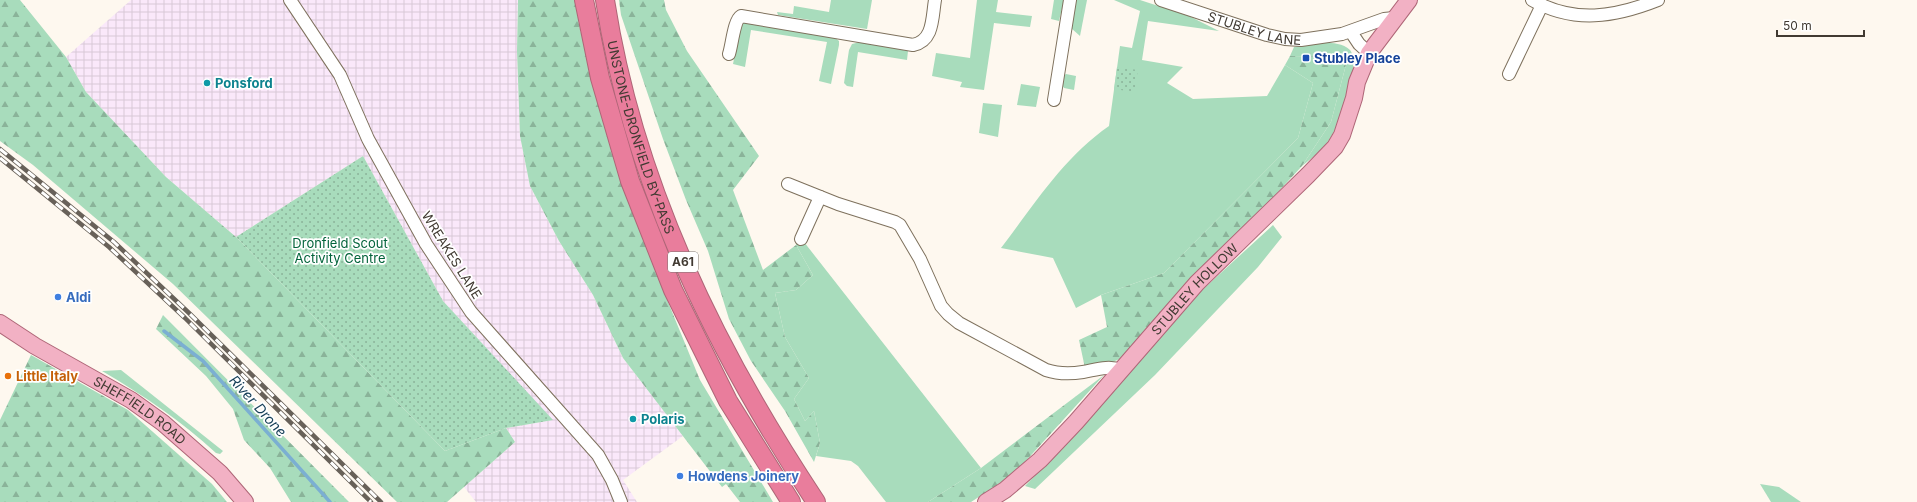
<svg xmlns="http://www.w3.org/2000/svg" width="1917" height="502" viewBox="0 0 1917 502" font-family="Inter,sans-serif">
<style>
.industrial{fill:url(#industrial-grid)}
.green{fill:#a8dcbc}
.forest{fill:url(#forest-firs)}
.park{fill:url(#park-dots)}
.lines{fill:none;stroke-linecap:round;stroke-linejoin:round}
.stream{stroke:#7bafd2;stroke-width:3.5}
.minor-casing{stroke:#7e715d;stroke-width:14}
.major-casing{stroke:#ae6677;stroke-width:18}
.highway-casing{stroke:#ae6677;stroke-width:20}
.minor{stroke:#fff;stroke-width:12}
.major{stroke:#f2b1c4;stroke-width:16}
.highway{stroke:#e97d9c;stroke-width:18}
.rail-casing{stroke:#686159;stroke-width:4.5}
.rail{stroke:#fff;stroke-width:3;stroke-dasharray:9;stroke-linecap:butt}
.transit-dot{fill:#1a4fb4;stroke:#fff;stroke-width:1.5}
.culture-dot{fill:#0f9aa8;stroke:#fff;stroke-width:1.5}
.shop-dot{fill:#3f7fe0;stroke:#fff;stroke-width:1.5}
.food-dot{fill:#e8710a;stroke:#fff;stroke-width:1.5}
.labels{text-anchor:middle;stroke-width:3.5;stroke-linejoin:round;paint-order:stroke}
.shield{fill:#fff;stroke:#7a7570;stroke-width:1}
.shield-label{font-size:12px;font-weight:bold;fill:#413a32}
.street-label{font-size:13px;fill:#413a32;stroke:#fff}
.transit-label{font-size:13px;font-weight:bold;fill:#164399;stroke:#fff;text-anchor:start}
.culture-label{font-size:13px;font-weight:bold;fill:#0d838f;stroke:#fff;text-anchor:start}
.park-label{font-size:13px;fill:#03643b;stroke:#fff}
.shop-label{font-size:13px;font-weight:bold;fill:#366cbe;stroke:#fff;text-anchor:start}
.food-label{font-size:13px;font-weight:bold;fill:#c56008;stroke:#fff;text-anchor:start}
.water-label{font-size:14px;font-style:italic;fill:#153e57;stroke:#fff}
</style>
<defs>
<pattern id="industrial-grid" width="8" height="8" patternUnits="userSpaceOnUse"><rect width="8" height="8" fill="#fae8fa"/><path d="M0 4h8M4 0v8" fill="none" stroke="#d8c8d7"/></pattern>
<pattern id="forest-firs" width="22" height="20" patternUnits="userSpaceOnUse"><rect width="22" height="20" fill="#a8dcbc"/><path d="M5 1l3.5 6h-7zM16 11l3.5 6h-7z" fill="#8ab399"/></pattern>
<pattern id="park-dots" width="8" height="8" patternUnits="userSpaceOnUse"><rect width="8" height="8" fill="#a8dcbc"/><path d="M2 2h.1M6 6h.1" fill="none" stroke="#8ab399" stroke-width="1.8" stroke-linecap="round"/></pattern>
</defs>
<rect width="100%" height="100%" fill="#fef8ef"/>
<polygon class="industrial" points="131,0 518,0 517,51 520,136 530,186 559,241 593,295 623,358 683,436 623,480 637,502 476,502 464,487 515,442 506,428 552,420 443,301 363,156 236,237 166,177 86,92 66,57"/>
<g class="green">
<polygon points="831,0 872,0 867,29 778,15 777,12 793,14 794,6 829,12"/>
<polygon points="977,0 998,0 996,12 1032,16 1030,27 994,23 984,90 960,87 962,82 932,76 936,53 970,58"/>
<polygon points="1054,0 1064,0 1059,21 1051,19"/>
<polygon points="1075,0 1087,0 1080,36 1071,28"/>
<path d="M 1114,0 L 1140,0 L 1189,16 L 1219,31 L 1148,21 L 1142,60 L 1183,67 L 1167,83 L 1193,99 L 1267,96 L 1285,65 L 1313,83 L 1298,138 L 1164,273 L 1101,295 L 1076,308 L 1053,258 L 1001,248 C 1034,205 1064,157 1109,126 L 1120,46 L 1132,48 L 1140,11 Z"/>
<polygon points="745,21 834,37 839,41 839,45 831,84 819,81 827,42 751,30 745,67 733,64 741,23"/>
<polygon points="860,42 908,51 907,60 858,52 853,87 847,86 844,83 849,50 852,44"/>
<path d="M 1324,43 C 1333,43 1343,43 1350,50 C 1362,65 1339,127 1329,140 C 1321,151 1312,158 1302,166 L 1331,122 L 1348,57 L 1290,56 L 1294,47 Z"/>
<polygon points="1066,74 1076,76 1074,90 1064,88 1062,85 1063,76"/>
<polygon points="1021,84 1040,87 1036,107 1017,105"/>
<polygon points="983,103 1002,105 998,137 979,133"/>
<polygon points="1273,225 1282,237 1258,267 1155,375 1035,489 1025,486 1089,419 1137,360 1199,293"/>
<polygon points="804,242 981,468 928,502 886,502 858,466 851,461 816,456 820,443 814,411 805,421 794,399 809,378 785,337 775,293 796,290 813,275 796,245 796,243"/>
<path d="M 121,370 L 223,451 L 220,454 L 216,453 C 181,421 143,395 102,371 Z"/>
<polygon points="1760,484 1779,487 1801,502 1771,502"/>
</g>
<g class="forest">
<polygon points="0,0 20,0 66,57 86,92 166,177 236,237 445,451 506,428 515,442 447,502 397,502 173,284 33,165 0,141"/>
<polygon points="518,0 575,0 580,29 602,115 637,222 668,302 700,380 773,502 740,502 726,484 722,487 623,358 593,295 559,241 530,186 520,136 517,51"/>
<polygon points="619,0 664,0 666,10 687,51 759,156 733,190 763,270 796,245 813,275 796,290 775,293 785,337 809,378 794,399 805,421 814,411 820,443 814,462 785,411 751,361 729,319 708,251 686,200 663,139 621,15"/>
<polygon points="1290,56 1348,57 1331,122 1302,166 1127,356 1110,363 1085,368 1079,340 1107,327 1101,295 1164,273 1298,138 1313,83 1285,65"/>
<polygon points="163,315 349,502 291,502 270,468 244,440 233,409 206,376 156,329"/>
<polygon points="31,355 128,410 212,484 227,502 0,502 0,420"/>
<polygon points="1104,375 1014,474 971,502 928,502 981,468"/>
</g>
<g class="park">
<polygon points="1117,67 1138,70 1134,92 1114,89"/>
<polygon points="363,156 443,301 553,420 506,428 445,451 236,237"/>
</g>
<g class="lines">
<polyline class="stream" points="164,331 203,361 330,502"/>
<g class="minor-casing">
<g id="minor">
<polyline points="290,0 340,75 368,139 426,244 471,312 598,455 612,480 621,502"/>
<path id="s1" d="M 1161,0 L 1267,35 L 1285,39 L 1301,40 L 1342,34 L 1384,19 L 1394,18"/>
<path d="M 1532,0 C 1574,24 1615,17 1658,0"/>
<polyline points="1351,32 1359,44 1369,53"/>
<path d="M 729,54 C 732,45 734,20 741,16 L 913,45 C 934,41 932,17 935,0"/>
<polyline points="1509,74 1542,5"/>
<polyline points="1054,100 1070,0"/>
<path d="M 788,184 L 838,204 L 895,222 L 900,225 L 920,259 L 941,306 L 948,314 L 959,323 L 1046,370 C 1058,374 1071,374 1083,372 C 1095,370 1109,365 1120,370"/>
<polyline points="801,239 820,197"/>
</g>
</g>
<g class="major-casing">
<g id="major">
<path id="s2" d="M 0,323 L 35,346 L 131,400 L 163,423 L 220,473 L 245,502"/>
<path id="s3" d="M 986,502 L 1005,490 L 1040,460 L 1076,422 L 1197,283 L 1308,175 L 1335,147 L 1342,135 L 1354,98 L 1357,82 L 1369,53 L 1409,0"/>
</g>
</g>
<g class="highway-casing">
<g id="highway">
<polyline points="584,0 600,78 630,181 673,290 728,401 791,502"/>
<path id="s4" d="M 605,0 C 633,182 715,350 816,502"/>
</g>
</g>
<use href="#minor" class="minor"/>
<use href="#major" class="major"/>
<use href="#highway" class="highway"/>
<g class="rail-casing">
<g id="rail">
<polyline points="0,149 114,242 189,313 381,502"/>
<polyline points="0,158 109,247 185,318 371,502"/>
</g>
</g>
<use href="#rail" class="rail"/>
</g>
<rect class="transit-dot" x="1302" y="54" width="8" height="8" rx="2"/>
<g class="culture-dot">
<circle cx="207" cy="83" r="4"/>
<circle cx="633" cy="419" r="4"/>
</g>
<g class="shop-dot">
<circle cx="58" cy="297" r="4"/>
<circle cx="680" cy="476" r="4"/>
</g>
<circle class="food-dot" cx="8" cy="376" r="4"/>
<g class="labels">
<rect class="shield" x="668" y="252" width="30" height="20" rx="3"/>
<g class="shield-label">
<text x="683" y="266">A61</text>
</g>
<g class="street-label">
<text dy="5" stroke="none"><textPath href="#s1" startOffset="98">STUBLEY LANE</textPath></text>
<text dy="5" stroke="none"><textPath href="#s4" startOffset="142">UNSTONE-DRONFIELD BY-PASS</textPath></text>
<text transform="translate(452 255) rotate(58)" y="5">WREAKES LANE</text>
<text dy="5" stroke="none"><textPath href="#s3" startOffset="299">STUBLEY HOLLOW</textPath></text>
<text dy="5" stroke="none"><textPath href="#s2" startOffset="165">SHEFFIELD ROAD</textPath></text>
</g>
<g class="transit-label">
<text x="1314" y="63">Stubley Place</text>
</g>
<g class="culture-label">
<text x="215" y="88">Ponsford</text>
<text x="641" y="424">Polaris</text>
</g>
<g class="park-label">
<text x="340" y="248">Dronfield Scout<tspan x="340" dy="15">Activity Centre</tspan></text>
</g>
<g class="shop-label">
<text x="66" y="302">Aldi</text>
<text x="688" y="481">Howdens Joinery</text>
</g>
<g class="food-label">
<text x="16" y="381">Little Italy</text>
</g>
<g class="water-label">
<text transform="translate(258 406) rotate(48)" y="5">River Drone</text>
</g>
</g>
<path d="M1777 30v6h87v-6" fill="none" stroke="#413a32" stroke-width="2"/>
<text x="1783" y="30" font-size="12" fill="#413a32" stroke="#ffffff" stroke-width="3" paint-order="stroke">50 m</text>
</svg>
